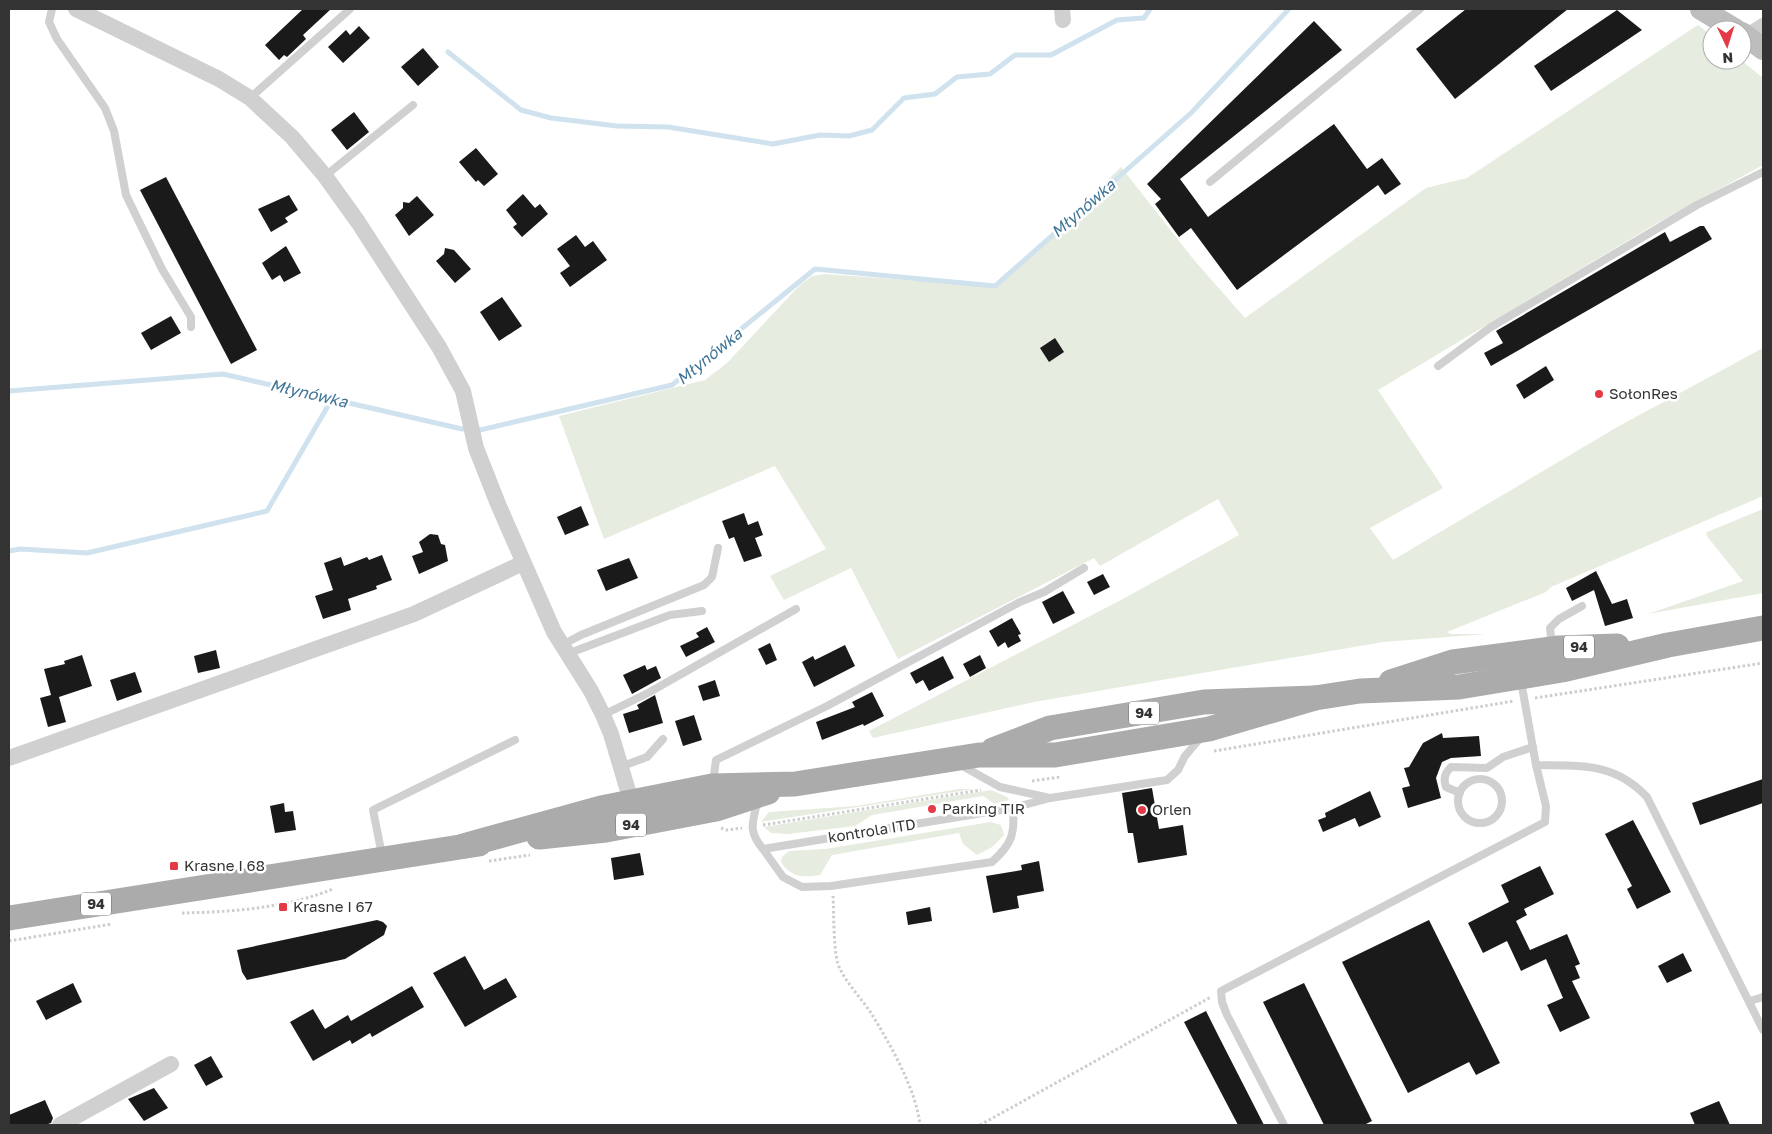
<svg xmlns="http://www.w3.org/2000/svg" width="1772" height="1134" viewBox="0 0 1772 1134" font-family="'Golos Text',sans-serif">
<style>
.green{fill:#e6ecdf}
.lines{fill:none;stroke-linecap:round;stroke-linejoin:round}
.stream{stroke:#cfe2ee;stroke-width:5}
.building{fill:#1a1a1a}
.path{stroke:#cdcdcd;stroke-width:3;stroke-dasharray:2.5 2.5;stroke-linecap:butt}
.lane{stroke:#d0d0d0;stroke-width:8}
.street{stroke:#d0d0d0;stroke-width:16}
.secondary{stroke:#bdbdbd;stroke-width:22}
.primary{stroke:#ababab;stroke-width:25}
.poi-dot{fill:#e63946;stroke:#fff;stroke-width:2}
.labels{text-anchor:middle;stroke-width:5;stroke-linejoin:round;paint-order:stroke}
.shield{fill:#fff;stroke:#707070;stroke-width:1}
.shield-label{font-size:14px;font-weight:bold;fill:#333}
.poi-label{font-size:15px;fill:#333;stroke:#fff;text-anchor:start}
.street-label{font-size:15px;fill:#333;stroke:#fff}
.water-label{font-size:16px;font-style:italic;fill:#3f7597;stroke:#fff}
</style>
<rect width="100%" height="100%" fill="#fff"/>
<g class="green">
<polygon points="1698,25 1712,36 1712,60 1741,60 1763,78 1763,165 1652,226 1378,390 1443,488 1370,528 1393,560 1619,426 1763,348 1763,496 1551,587 1546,592 1447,632 1451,634 1486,634 1383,642 1034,702 873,738 869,731 1119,601 1239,535 1218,499 1100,566 1094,558 898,659 851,568 784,600 770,576 826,549 775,466 604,539 559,416 705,380 727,363 799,286 812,276 825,274 974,285 995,284 1008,277 1121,167 1194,260 1245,318 1426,188 1467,178"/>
<polygon points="1763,509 1763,593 1648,614 1743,581 1706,535 1707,532"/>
<polygon points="959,789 974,789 761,822 769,812 856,806"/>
<polygon points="991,790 1007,797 1009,800 995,804 983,796 872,815 855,826 788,834 771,833 764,827"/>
<path d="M 991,822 L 1001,825 L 1004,835 L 992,847 L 977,855 L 963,844 L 959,833 L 832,855 L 820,875 C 804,878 790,877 781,862 L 782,857 L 789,851 L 825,849 Z"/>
</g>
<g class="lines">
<g class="stream">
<polyline points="448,52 521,110 551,118 617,126 668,127 773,144 820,135 849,136 872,130 904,98 935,94 957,77 990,74 1015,55 1051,55 1117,20 1144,18 1150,9"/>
<polyline points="9,391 223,374 462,429 480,430 672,385 815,269 995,286 1191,113 1289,9"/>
<polyline points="9,551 20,549 87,553 267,511 332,399"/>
</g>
</g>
<g class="building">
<polygon points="303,9 331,9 303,35 306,39 287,57 284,55 279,60 265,45"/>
<polygon points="1466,9 1568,9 1455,99 1416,49"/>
<polygon points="1617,10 1642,30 1551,91 1534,66"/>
<polygon points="1314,21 1342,50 1180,179 1208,217 1334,124 1367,169 1382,158 1401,184 1385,195 1378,185 1237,290 1191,228 1179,237 1155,204 1161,199 1147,184"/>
<polygon points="359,26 370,38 343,63 328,47 346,30 350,35"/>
<polygon points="423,48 439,67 418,86 401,67"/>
<polygon points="354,112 369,132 347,150 331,130"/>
<polygon points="476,148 498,174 484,186 478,180 476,182 459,162"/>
<polygon points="166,177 257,350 231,364 140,190"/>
<polygon points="523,194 535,208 540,204 548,214 522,237 513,227 517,224 506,210"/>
<polygon points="289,195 298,210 285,218 288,222 271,232 258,209"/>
<polygon points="417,196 434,215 409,236 395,215 403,208 403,202 409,203"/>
<polygon points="1700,226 1704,226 1712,239 1491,366 1484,353 1503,343 1496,331 1665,232 1670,242"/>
<polygon points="576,235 585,247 593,241 607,260 570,287 560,273 570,266 557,249"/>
<polygon points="286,246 301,273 284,282 280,275 272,280 262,263"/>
<polygon points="445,248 454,250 471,269 455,283 436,261 444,254"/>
<polygon points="502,297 522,326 499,341 480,312"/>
<polygon points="171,316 181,333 151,350 141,333"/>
<polygon points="1055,338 1064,352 1049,362 1040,348"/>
<polygon points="1546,366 1554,380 1524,399 1516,385"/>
<polygon points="581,506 589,525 565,535 557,517"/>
<polygon points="744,513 748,525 758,521 763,535 755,538 762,556 744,562 734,537 729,539 722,521"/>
<polygon points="430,534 438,535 441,544 445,545 448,561 419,574 412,556 423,552 419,542"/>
<polygon points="382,555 392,580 376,586 377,589 348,599 351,610 323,619 315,596 333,590 324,563 341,557 344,566 367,557 369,560"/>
<polygon points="629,558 638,578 606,591 597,570"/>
<polygon points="1596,571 1612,604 1627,599 1633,618 1605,626 1594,590 1572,601 1566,588"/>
<polygon points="1103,574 1110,587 1094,595 1087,582"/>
<polygon points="1063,591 1075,613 1053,624 1042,602"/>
<polygon points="1012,618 1021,634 1018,635 1021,641 1008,648 1005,642 998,647 989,631"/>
<polygon points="707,627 715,642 686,657 680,646 699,637 696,633"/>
<polygon points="770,643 777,660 766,665 758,649"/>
<polygon points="845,645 855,666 814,687 802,662 813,656 815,660"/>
<polygon points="216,650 220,668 198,673 194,656"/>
<polygon points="82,655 92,686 59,697 66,722 48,727 40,698 51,695 44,669 65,664 64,661"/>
<polygon points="980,655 986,668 970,677 963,664"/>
<polygon points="943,656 954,678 929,691 923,680 916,684 910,673"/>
<polygon points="645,665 647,670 656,666 661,678 632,694 623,675"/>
<polygon points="135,672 142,692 117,701 110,680"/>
<polygon points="715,680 720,696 703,701 698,686"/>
<polygon points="872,692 884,716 864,726 863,724 822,740 816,722 855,707 852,702"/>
<polygon points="655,695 663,723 629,733 623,714 639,709 637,705"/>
<polygon points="694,715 702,740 683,746 675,721"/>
<polygon points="1442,733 1443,738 1479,736 1481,756 1451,758 1442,762 1436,778 1441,798 1408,808 1402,788 1410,786 1404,768 1409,767 1423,743"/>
<polygon points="1763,779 1763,803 1700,825 1692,803"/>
<polygon points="1152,788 1159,829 1183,825 1187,855 1138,863 1133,833 1128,833 1122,793"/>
<polygon points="1370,791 1381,817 1359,827 1355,818 1323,832 1318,820 1326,817 1325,813"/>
<polygon points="284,803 285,812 293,811 296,830 275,833 270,806"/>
<polygon points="1633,820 1671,892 1637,909 1627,889 1632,886 1605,834"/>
<polygon points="640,853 644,875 614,880 611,858"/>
<polygon points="1039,861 1044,891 1017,896 1019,908 993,913 986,876 1022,870 1021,865"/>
<polygon points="1540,866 1554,894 1524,909 1527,915 1516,921 1530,950 1567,934 1580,964 1575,966 1580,978 1572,981 1590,1018 1560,1032 1547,1005 1563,998 1546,959 1521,971 1507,941 1483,953 1468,923 1509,902 1501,885"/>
<polygon points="930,907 932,921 908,925 906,912"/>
<polygon points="377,920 383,922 387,926 384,935 345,959 247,980 242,972 237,950"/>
<polygon points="1429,920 1500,1063 1476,1075 1469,1062 1408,1093 1342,962"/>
<polygon points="1683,953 1692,971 1667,983 1658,966"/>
<polygon points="465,956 484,990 506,978 517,997 465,1027 433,973"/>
<polygon points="73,983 82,1002 46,1020 36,1001"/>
<polygon points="1304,983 1372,1121 1364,1125 1324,1125 1263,1002"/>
<polygon points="412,986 424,1007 372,1037 370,1033 352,1044 350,1040 313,1061 290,1022 313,1009 325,1029 348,1015 351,1021"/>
<polygon points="1206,1011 1219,1037 1264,1125 1238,1125 1184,1022"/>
<polygon points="211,1056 223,1077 206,1086 194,1065"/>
<polygon points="154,1088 168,1108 144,1121 128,1099"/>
<polygon points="45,1100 53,1118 51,1123 45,1125 9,1125 9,1115"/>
<polygon points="1719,1101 1730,1125 1695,1125 1690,1113"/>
</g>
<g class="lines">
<g class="path">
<polyline points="1535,698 1763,663"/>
<polyline points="1214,751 1514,701"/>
<polyline points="1032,781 1060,777"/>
<polyline points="763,825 981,790"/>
<polyline points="721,828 727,830 742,828"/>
<polyline points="489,861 530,855"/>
<path d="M 833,896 C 834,913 833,957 840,969 C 848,985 861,998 871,1013 C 890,1044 916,1089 920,1125"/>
<path d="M 182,913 C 232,912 286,908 333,889"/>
<polyline points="9,941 112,924"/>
<polyline points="980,1125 1211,997"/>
</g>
<g class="lane">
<polyline points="52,9 49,22 57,39 105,108 114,131 126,195 162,269 191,317 191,327"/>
<polyline points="250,98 350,9"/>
<polyline points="325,176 413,105"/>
<polyline points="1210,182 1420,9"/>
<polyline points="1438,366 1491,327 1697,205 1763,172"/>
<polyline points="562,645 581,635 704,585 712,577 718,548"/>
<polyline points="1552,647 1550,628 1559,619 1582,606"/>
<polyline points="567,654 670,615 702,611"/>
<path d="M 1521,681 L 1536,765 C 1581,766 1614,762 1647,797 L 1763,1030"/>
<polyline points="603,715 648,693 796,609"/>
<polyline points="959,764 1000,787 1050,798 1167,780 1178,770 1185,756 1202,736"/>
<polyline points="620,767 647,757 663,739"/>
<circle cx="1480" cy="801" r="22"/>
<polyline points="713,782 716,760 827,706 1020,602 1044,592 1084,568"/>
<path d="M 1460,793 L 1446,787 C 1443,778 1445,773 1451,767 L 1487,768 L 1503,757 L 1533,747"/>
<path d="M 758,799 C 753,822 747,830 763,849 L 1013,808 L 1050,798"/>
<path d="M 763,849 L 783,877 L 802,887 L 831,886 L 992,862 C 1012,844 1015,834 1013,808"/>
<polyline points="382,855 373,810 515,740"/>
<polyline points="1750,1001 1763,997"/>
<polyline points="1284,1125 1227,1015 1222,1002 1221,991 1545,822 1546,806 1536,765"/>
</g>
<g class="street">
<polyline points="76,9 219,79 250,98 292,137 325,176 358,222 439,347 463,391 476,448 498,504 554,632 591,691 603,715 611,734 631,801"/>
<polyline points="1062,9 1063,20"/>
<polyline points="1747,36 1763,26"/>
<polyline points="9,758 414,614 523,563"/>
<polyline points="60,1125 171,1064"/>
</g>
<g class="secondary">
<polyline points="1701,9 1736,30"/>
<polyline points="1742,33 1763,49"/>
</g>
<g class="primary">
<polyline points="1391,682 1453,662 1559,648 1617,646"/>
<polyline points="993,750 1050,728 1204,702 1315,698 1360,691 1459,687 1562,670 1668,645 1763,628"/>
<polyline points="539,837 606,830 716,809 768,792"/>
<polyline points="463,846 601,808 712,786 795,784 979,755 1055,755 1209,729 1315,698"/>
<polyline points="9,918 479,844"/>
</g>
</g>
<g class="poi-dot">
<circle cx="1599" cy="394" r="5"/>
<circle cx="932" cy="809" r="5"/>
<circle cx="1142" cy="810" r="5"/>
<rect x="169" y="861" width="10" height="10" rx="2.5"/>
<rect x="278" y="902" width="10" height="10" rx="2.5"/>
</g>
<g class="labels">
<g class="shield">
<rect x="1564" y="635.5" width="30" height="23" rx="4"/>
<rect x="1129" y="701.5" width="30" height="23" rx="4"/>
<rect x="616" y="813.5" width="30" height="23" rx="4"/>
<rect x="81" y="892.5" width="30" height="23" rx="4"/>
</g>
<g class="shield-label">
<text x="1579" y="652">94</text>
<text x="1144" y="718">94</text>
<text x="631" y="830">94</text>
<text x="96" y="909">94</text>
</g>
<g class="poi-label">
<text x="1609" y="399">SołonRes</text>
<text x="942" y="814">Parking TIR</text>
<text x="1152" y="815">Orlen</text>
<text x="184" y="871">Krasne I 68</text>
<text x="293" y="912">Krasne I 67</text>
</g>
<g class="street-label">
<text transform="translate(872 831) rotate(-9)" y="5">kontrola ITD</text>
</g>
<g class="water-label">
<text transform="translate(1083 208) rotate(-41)" y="6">Młynówka</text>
<text transform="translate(709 356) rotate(-39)" y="6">Młynówka</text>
<text transform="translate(309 393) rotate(13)" y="6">Młynówka</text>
</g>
</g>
<rect width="1772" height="1134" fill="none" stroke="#333333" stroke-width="20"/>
<g transform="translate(1727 45) rotate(176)"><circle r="24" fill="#ffffff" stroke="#adadad"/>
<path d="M0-4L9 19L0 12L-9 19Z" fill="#e63946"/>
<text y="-8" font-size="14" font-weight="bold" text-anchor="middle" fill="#333333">N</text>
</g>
</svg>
